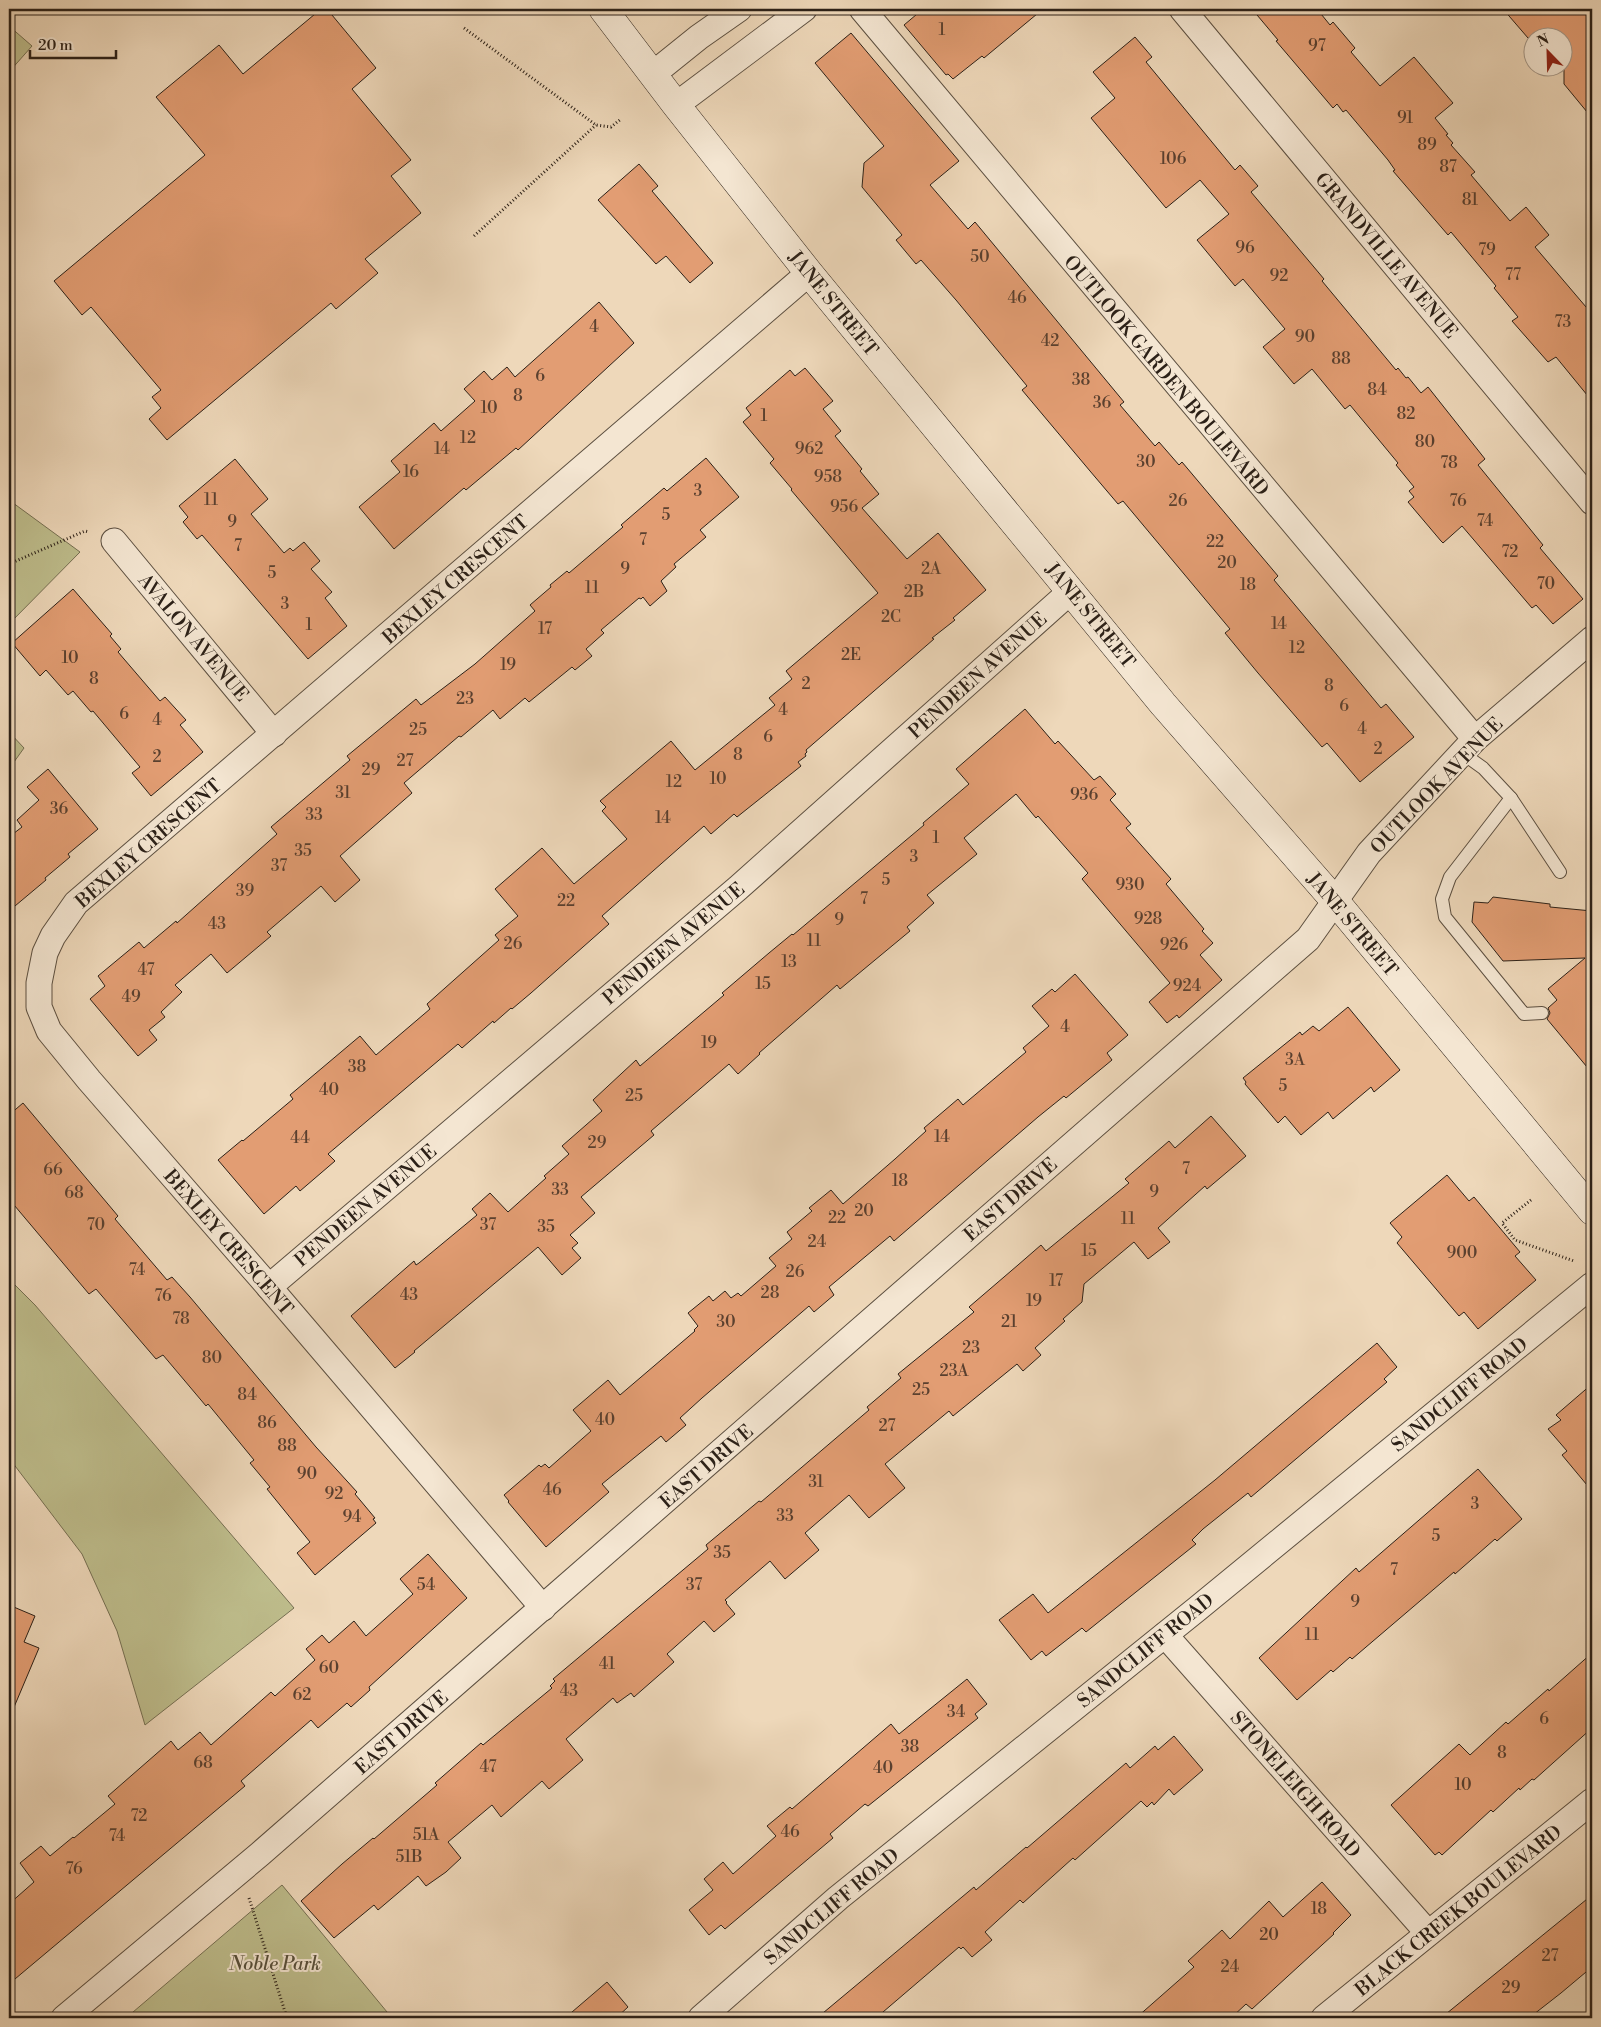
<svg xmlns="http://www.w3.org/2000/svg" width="1601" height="2027" viewBox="0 0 1601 2027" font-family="'Libre Bodoni',serif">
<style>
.green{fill:#bebd8c;stroke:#756f52}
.building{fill:#e29d73;stroke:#2c2118}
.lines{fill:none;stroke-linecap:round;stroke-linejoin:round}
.lane-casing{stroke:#5c4f40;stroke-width:14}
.street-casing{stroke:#5c4f40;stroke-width:27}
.secondary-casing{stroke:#2c2118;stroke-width:29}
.path{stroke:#2c2118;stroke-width:3;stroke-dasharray:1 2.5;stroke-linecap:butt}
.lane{stroke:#f4e6d2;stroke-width:12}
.street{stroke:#f4e6d2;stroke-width:25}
.secondary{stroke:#f4e6d2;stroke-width:28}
.labels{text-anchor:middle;stroke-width:4;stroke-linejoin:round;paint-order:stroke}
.number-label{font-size:16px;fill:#5a402f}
.street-label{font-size:19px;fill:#2c2118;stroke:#f4e6d2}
.park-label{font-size:19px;font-style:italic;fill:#58503b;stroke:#f4e6d2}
</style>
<rect width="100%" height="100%" fill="#eed8ba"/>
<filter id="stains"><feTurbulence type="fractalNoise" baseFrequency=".004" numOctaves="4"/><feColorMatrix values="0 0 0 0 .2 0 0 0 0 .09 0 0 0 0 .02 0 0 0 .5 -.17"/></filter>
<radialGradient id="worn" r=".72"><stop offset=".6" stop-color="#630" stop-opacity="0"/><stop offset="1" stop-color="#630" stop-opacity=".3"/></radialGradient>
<g class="green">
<polygon points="9,26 32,46 9,72"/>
<polygon points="9,500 80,552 9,624"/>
<polygon points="9,732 24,748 9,769"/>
<polygon points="9,1279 35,1305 294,1608 145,1725 117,1631 82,1554 9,1458"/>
<polygon points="282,1885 392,2018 126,2018"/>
</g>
<g class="building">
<polygon points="321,9 327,9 376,68 352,89 411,160 391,176 421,213 365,259 378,273 336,309 331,303 167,440 149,419 161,408 152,397 161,390 91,307 82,315 54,281 205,155 156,97 219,45 243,74"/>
<polygon points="923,9 1043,9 984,58 982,56 953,79 948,74 946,75 904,25"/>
<polygon points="1252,9 1317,9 1330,25 1333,22 1355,48 1351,52 1380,86 1414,57 1453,103 1435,118 1448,134 1446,135 1453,143 1451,145 1475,172 1471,175 1510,221 1526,207 1549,235 1535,247 1592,314 1592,401 1556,357 1548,362 1512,321 1518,317 1494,288 1496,286 1451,232 1448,235 1393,171 1395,170 1388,160 1346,110 1343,112 1337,104 1333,108 1276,41 1278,40"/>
<polygon points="1503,9 1592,9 1592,118 1564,84 1564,38 1528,38"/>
<polygon points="851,33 959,161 930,185 968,229 975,222 1124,402 1120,405 1155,446 1159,442 1179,465 1182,462 1278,576 1274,580 1347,667 1381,708 1386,704 1414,737 1360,782 1327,743 1322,747 1258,673 1225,633 1230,629 1123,501 1118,504 1090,471 1022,390 1027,386 956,300 921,260 916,264 896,240 902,235 862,187 864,163 884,146 815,63"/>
<polygon points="1135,37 1152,57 1146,62 1235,170 1240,165 1258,186 1251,192 1324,279 1322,281 1396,370 1398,368 1406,378 1408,377 1421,393 1428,387 1485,459 1478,465 1543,545 1540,548 1583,599 1553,624 1536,605 1532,608 1462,526 1443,543 1441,541 1408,502 1414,497 1409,491 1414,487 1396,465 1398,463 1350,405 1345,409 1312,369 1294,384 1263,347 1285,329 1243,279 1235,286 1197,240 1229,214 1200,180 1166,208 1091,118 1115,98 1093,72"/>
<polygon points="639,164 658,186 652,191 713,263 690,283 666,256 656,264 598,200"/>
<polygon points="599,302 634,343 518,450 516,448 466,490 464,488 394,549 359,507 400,472 391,461 434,423 441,431 475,401 464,389 484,371 492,380 507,367 515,377"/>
<polygon points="805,368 833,401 823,409 841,431 835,436 862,469 860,471 879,494 862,508 907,559 938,533 986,590 953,618 955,620 932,638 934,639 806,750 807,752 805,754 806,756 798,762 801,766 737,817 734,814 711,834 704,826 602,916 609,924 531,993 512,1009 511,1008 494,1023 493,1021 462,1048 458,1044 328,1154 335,1161 300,1191 296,1186 264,1214 218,1160 242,1140 243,1141 293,1099 290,1095 360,1036 376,1055 430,1009 427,1004 499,940 495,935 518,916 495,889 518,869 542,848 574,884 627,839 602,811 606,807 600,801 671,741 695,770 775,705 769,698 792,679 786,671 878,593 791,490 792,489 770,463 774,459 743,422 751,415 746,408 790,370 795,376"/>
<polygon points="706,458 739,497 700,530 706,537 674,564 676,567 661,581 667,591 650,606 643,597 641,599 639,598 601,630 604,633 586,649 592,656 575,670 572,667 529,702 525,698 500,719 493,710 461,737 459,736 404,783 412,793 340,856 360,880 335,902 321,886 267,932 271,936 227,973 211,954 175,985 182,992 161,1012 165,1017 149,1030 157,1040 138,1056 90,999 105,986 98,976 139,942 144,948 176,921 177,923 277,834 271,827 350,760 347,756 416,699 421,705 475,664 535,611 530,605 551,587 550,585 567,571 569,573 623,527 621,525 664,488 667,491"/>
<polygon points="235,459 268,499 251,514 284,553 290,548 293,551 304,542 320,561 311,569 332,592 325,598 347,626 308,659 202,535 197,539 183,522 188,517 179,506"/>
<polygon points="73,589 112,634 110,636 121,649 118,652 160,701 165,697 186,720 180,725 203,752 151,796 132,773 140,767 93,711 91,712 73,691 68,695 46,670 40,676 12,643"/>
<polygon points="1025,709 1055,744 1058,741 1094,780 1100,776 1116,794 1110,800 1131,824 1126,828 1171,879 1166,884 1204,929 1202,931 1213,943 1200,955 1222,980 1179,1018 1177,1015 1167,1023 1149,1002 1170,983 1082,879 1088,873 1038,816 1036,818 1016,794 964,838 977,854 927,895 934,903 907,927 910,931 840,989 837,985 759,1053 760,1054 738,1074 729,1064 651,1131 654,1135 581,1197 595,1213 570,1235 578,1243 572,1248 581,1258 562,1275 538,1247 414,1351 415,1352 395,1368 351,1316 414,1261 416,1265 419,1263 477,1215 472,1209 490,1193 508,1212 546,1178 544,1176 569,1154 562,1146 602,1111 593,1100 636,1060 640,1066 724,995 722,993 769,953 792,934 793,935 924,825 923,823 969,784 956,769"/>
<polygon points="48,769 98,829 68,854 70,857 45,878 46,880 9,911 9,837 22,827 17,820 39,800 27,787"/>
<polygon points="1493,897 1550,904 1550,907 1592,911 1592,1073 1547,1019 1550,1013 1548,1008 1557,1000 1548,989 1585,958 1503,961 1472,922 1474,902 1488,903"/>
<polygon points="1075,974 1128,1035 1107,1053 1112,1060 1066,1098 1064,1096 1038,1117 894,1241 890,1236 829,1287 834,1295 814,1312 809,1306 702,1398 680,1418 686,1425 666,1442 661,1436 602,1484 609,1492 546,1547 508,1502 509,1501 504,1495 539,1465 541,1467 545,1464 549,1468 591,1431 573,1410 608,1380 620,1395 695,1331 694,1330 698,1326 688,1313 709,1296 713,1301 725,1291 731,1298 738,1293 741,1296 776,1266 769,1258 792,1239 787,1232 812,1211 809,1208 831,1190 843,1204 895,1159 926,1131 924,1128 958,1099 963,1105 1026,1052 1023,1048 1049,1026 1032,1006 1052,989 1055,992"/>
<polygon points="1348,1007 1400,1070 1374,1092 1371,1087 1333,1119 1328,1112 1301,1135 1285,1116 1278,1123 1245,1084 1246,1082 1243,1078 1300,1032 1302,1035 1313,1026 1319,1031"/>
<polygon points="23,1103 118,1216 115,1219 167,1280 172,1277 190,1297 316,1447 357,1492 355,1494 375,1518 373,1519 376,1523 315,1575 297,1553 310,1542 267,1489 270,1487 250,1463 254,1460 208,1404 206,1406 163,1355 156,1359 96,1289 89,1294 9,1199 9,1115"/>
<polygon points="1211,1116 1246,1156 1207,1189 1205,1186 1158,1228 1170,1242 1148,1259 1134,1242 1084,1284 1082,1302 1063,1319 1065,1321 1035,1348 1041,1355 1023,1371 1017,1364 953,1416 949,1411 885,1464 905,1488 869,1518 849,1495 805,1533 819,1550 785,1579 770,1561 725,1600 727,1602 726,1603 735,1614 714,1632 704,1621 667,1654 674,1662 634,1697 631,1693 617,1703 613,1698 566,1739 583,1760 549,1789 542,1781 501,1817 492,1805 448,1842 461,1858 446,1872 426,1886 418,1876 378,1910 374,1905 334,1938 301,1901 342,1864 373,1838 374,1839 437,1785 435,1783 481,1743 483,1745 552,1688 550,1686 555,1681 553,1679 708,1549 706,1545 759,1501 761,1502 869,1410 867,1407 901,1378 898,1374 974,1312 969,1307 1018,1265 1041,1245 1046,1251 1129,1183 1125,1179 1169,1141 1175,1148"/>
<polygon points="1447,1175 1469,1201 1474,1197 1520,1252 1515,1256 1536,1280 1478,1329 1464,1312 1459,1316 1397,1243 1402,1237 1390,1223"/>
<polygon points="1377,1343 1397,1367 1384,1379 1387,1382 1251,1497 1248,1493 1203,1529 1192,1540 1196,1544 1086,1632 1082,1628 1046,1656 1042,1651 1031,1660 999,1620 1033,1594 1048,1613 1215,1480"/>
<polygon points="1592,1384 1592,1491 1562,1455 1567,1451 1548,1429 1561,1420 1556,1415"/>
<polygon points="1478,1469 1522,1519 1497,1541 1495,1539 1455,1574 1454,1572 1352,1659 1350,1657 1333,1672 1331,1670 1297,1700 1259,1658 1356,1568 1359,1572"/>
<polygon points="428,1554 467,1598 369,1687 370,1690 351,1707 347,1703 318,1728 311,1720 241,1781 245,1786 9,1984 9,1904 34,1882 20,1863 41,1846 50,1856 73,1837 74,1838 115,1804 108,1796 171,1741 178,1750 200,1732 211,1745 271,1692 275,1696 315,1660 306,1649 322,1635 329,1643 354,1621 366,1636 413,1594 400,1579"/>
<polygon points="9,1605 35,1616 24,1642 39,1648 9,1719"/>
<polygon points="1592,1653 1592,1728 1534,1780 1532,1779 1520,1790 1519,1788 1493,1812 1491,1810 1442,1855 1439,1852 1435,1855 1391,1805 1459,1744 1470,1755 1506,1722 1508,1724 1548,1689 1549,1691"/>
<polygon points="967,1679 987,1704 975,1714 978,1718 868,1806 865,1804 830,1834 833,1838 725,1929 721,1925 709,1935 689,1910 713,1890 704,1879 723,1862 733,1874 776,1836 767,1826 790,1807 792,1809 891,1724 899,1734"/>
<polygon points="1174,1736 1203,1770 1174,1795 1169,1789 1154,1805 1152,1802 1147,1807 1141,1801 1075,1860 1073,1858 1023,1903 1020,1900 985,1932 992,1940 972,1957 963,1947 961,1949 959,1947 876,2018 817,2018 974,1887 976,1890 1026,1847 1027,1848 1126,1763 1130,1768 1155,1746 1158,1750"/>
<polygon points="1322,1882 1351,1915 1333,1933 1334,1934 1252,2009 1246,2004 1231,2018 1136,2018 1194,1967 1188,1961 1222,1930 1230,1939 1269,1901 1283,1917"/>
<polygon points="1592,1895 1592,1967 1561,1993 1529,2018 1441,2018"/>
<polygon points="607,1982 628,2007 616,2018 565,2018"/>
</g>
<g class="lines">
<g class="lane-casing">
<g id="lane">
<polyline points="1462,753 1483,768 1511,798 1560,872"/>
<polyline points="1511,798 1450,877 1442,899 1445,917 1524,1014 1542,1013"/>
</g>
</g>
<g class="street-casing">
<g id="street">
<polyline points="862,9 1475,739"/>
<polyline points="1182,9 1592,502"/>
<polyline points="653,74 699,37 739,9"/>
<polyline points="676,105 804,9"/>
<polyline points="114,541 274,734"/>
<polyline points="269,1287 738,888 1071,591"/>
<polyline points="543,1608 269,1287 89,1080 49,1031 39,1007 39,983 45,953 53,936 76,903 809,273"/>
<polyline points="1165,1635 1428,1933"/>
<polyline points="64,2018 260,1854 1308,939 1369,853 1475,739 1592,639"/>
<polyline points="701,2018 838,1898 1197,1609 1592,1285"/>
<polyline points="1324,2018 1592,1801"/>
</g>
</g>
<g class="secondary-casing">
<polyline id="secondary" points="603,9 676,105 809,273 1163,704 1335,901 1592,1211"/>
</g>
<g class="path">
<polyline points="464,28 596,125 611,127 621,119"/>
<polyline points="474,236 596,125"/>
<polyline points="9,564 85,531 89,532"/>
<polyline points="1531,1200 1502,1223 1515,1240 1574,1261"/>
<polyline points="249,1898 287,2018"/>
</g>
<use href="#lane" class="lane"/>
<use href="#street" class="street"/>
<use href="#secondary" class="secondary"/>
</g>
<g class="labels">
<g class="number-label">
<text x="942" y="35">1</text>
<text x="1317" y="51">97</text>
<text x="1405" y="123">91</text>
<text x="1427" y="150">89</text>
<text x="1173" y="164">106</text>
<text x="1448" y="172">87</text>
<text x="1470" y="205">81</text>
<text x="1245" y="253">96</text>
<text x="1487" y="255">79</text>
<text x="980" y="262">50</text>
<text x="1513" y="280">77</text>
<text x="1279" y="281">92</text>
<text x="1017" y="303">46</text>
<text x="1563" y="327">73</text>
<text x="594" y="332">4</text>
<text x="1305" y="342">90</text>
<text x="1050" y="346">42</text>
<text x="1341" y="364">88</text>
<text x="540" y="381">6</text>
<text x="1081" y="385">38</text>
<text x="1377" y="395">84</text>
<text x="518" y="401">8</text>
<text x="1102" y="408">36</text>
<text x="489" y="413">10</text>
<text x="1406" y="419">82</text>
<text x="764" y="421">1</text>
<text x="468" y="443">12</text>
<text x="1425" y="447">80</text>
<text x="442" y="454">14</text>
<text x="809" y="454">962</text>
<text x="1146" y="467">30</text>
<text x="1449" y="468">78</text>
<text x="411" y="477">16</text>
<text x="828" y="482">958</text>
<text x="698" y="496">3</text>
<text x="211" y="505">11</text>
<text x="1178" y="506">26</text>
<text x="1458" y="506">76</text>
<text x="844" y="512">956</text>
<text x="666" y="520">5</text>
<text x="1485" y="526">74</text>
<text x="232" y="527">9</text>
<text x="643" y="545">7</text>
<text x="1215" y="547">22</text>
<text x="238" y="551">7</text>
<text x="1510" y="557">72</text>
<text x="1227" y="568">20</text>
<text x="625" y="574">9</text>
<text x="931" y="574">2A</text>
<text x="272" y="578">5</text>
<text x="1546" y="589">70</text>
<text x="1248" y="590">18</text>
<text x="592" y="593">11</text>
<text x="914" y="597">2B</text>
<text x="285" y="609">3</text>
<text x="891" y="622">2C</text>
<text x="1279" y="629">14</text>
<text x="309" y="630">1</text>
<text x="545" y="634">17</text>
<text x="1297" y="653">12</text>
<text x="851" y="660">2E</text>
<text x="70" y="663">10</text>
<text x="508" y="670">19</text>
<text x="94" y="684">8</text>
<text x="806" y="689">2</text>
<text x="1329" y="691">8</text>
<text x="465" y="704">23</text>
<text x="1344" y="711">6</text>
<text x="783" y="715">4</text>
<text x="124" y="719">6</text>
<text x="157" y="725">4</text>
<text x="1362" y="734">4</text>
<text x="418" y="735">25</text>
<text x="768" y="742">6</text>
<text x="1378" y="754">2</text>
<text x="738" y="760">8</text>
<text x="157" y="762">2</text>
<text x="405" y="766">27</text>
<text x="371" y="775">29</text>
<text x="718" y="784">10</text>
<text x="674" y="787">12</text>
<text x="343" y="798">31</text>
<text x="1084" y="800">936</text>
<text x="59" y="814">36</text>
<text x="314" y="820">33</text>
<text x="663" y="823">14</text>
<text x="936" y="843">1</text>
<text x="303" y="856">35</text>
<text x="914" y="862">3</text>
<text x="279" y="871">37</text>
<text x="886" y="885">5</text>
<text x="1130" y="890">930</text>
<text x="245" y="896">39</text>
<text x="864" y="904">7</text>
<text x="566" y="906">22</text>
<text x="1148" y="924">928</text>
<text x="839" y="925">9</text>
<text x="217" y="929">43</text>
<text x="814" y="946">11</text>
<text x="513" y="949">26</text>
<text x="1174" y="950">926</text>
<text x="789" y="967">13</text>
<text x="146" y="975">47</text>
<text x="763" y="989">15</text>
<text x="1187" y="991">924</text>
<text x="131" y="1002">49</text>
<text x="1065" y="1032">4</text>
<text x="709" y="1048">19</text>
<text x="1295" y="1065">3A</text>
<text x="357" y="1072">38</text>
<text x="1283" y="1091">5</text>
<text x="329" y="1095">40</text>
<text x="634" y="1101">25</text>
<text x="942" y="1142">14</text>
<text x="300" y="1143">44</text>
<text x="597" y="1148">29</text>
<text x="1186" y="1174">7</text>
<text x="53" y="1175">66</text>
<text x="900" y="1186">18</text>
<text x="560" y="1195">33</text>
<text x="1154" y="1197">9</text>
<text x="74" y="1198">68</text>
<text x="864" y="1216">20</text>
<text x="837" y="1223">22</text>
<text x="1128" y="1224">11</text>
<text x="96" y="1230">70</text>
<text x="488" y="1230">37</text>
<text x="546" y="1232">35</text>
<text x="817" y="1247">24</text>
<text x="1089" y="1256">15</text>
<text x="1462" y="1258">900</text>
<text x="137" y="1275">74</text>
<text x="795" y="1277">26</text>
<text x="1056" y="1286">17</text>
<text x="770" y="1298">28</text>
<text x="409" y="1300">43</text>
<text x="163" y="1301">76</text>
<text x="1034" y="1306">19</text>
<text x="181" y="1324">78</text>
<text x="726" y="1327">30</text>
<text x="1009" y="1327">21</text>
<text x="971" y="1353">23</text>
<text x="212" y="1363">80</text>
<text x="954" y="1376">23A</text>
<text x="921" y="1395">25</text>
<text x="247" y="1400">84</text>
<text x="605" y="1425">40</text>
<text x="267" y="1428">86</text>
<text x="887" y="1431">27</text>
<text x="287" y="1451">88</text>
<text x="307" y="1479">90</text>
<text x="816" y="1487">31</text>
<text x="552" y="1495">46</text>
<text x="334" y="1499">92</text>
<text x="1475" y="1509">3</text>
<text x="785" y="1521">33</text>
<text x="352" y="1522">94</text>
<text x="1436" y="1541">5</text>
<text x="722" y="1558">35</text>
<text x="1394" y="1575">7</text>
<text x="426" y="1590">54</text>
<text x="694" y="1590">37</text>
<text x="1355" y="1607">9</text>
<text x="1312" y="1640">11</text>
<text x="607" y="1669">41</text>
<text x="329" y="1673">60</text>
<text x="569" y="1696">43</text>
<text x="302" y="1700">62</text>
<text x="956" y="1717">34</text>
<text x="1544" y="1724">6</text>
<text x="910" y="1752">38</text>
<text x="1502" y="1758">8</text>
<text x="203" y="1768">68</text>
<text x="488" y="1772">47</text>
<text x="883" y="1773">40</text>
<text x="1463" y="1790">10</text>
<text x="139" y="1821">72</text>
<text x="790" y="1837">46</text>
<text x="426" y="1840">51A</text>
<text x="117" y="1841">74</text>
<text x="409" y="1862">51B</text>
<text x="74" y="1874">76</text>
<text x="1319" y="1914">18</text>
<text x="1269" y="1940">20</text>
<text x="1550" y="1961">27</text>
<text x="1230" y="1972">24</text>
<text x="1511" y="1993">29</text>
</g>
<g class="street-label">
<text transform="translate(1387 255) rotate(50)" y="7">GRANDVILLE AVENUE</text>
<text transform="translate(834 303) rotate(51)" y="7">JANE STREET</text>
<text transform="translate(1167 375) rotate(50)" y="7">OUTLOOK GARDEN BOULEVARD</text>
<text transform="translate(455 579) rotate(-41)" y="7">BEXLEY CRESCENT</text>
<text transform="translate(1091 615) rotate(51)" y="7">JANE STREET</text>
<text transform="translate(194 637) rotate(50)" y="7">AVALON AVENUE</text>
<text transform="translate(977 675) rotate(-42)" y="7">PENDEEN AVENUE</text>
<text transform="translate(1436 785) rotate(-46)" y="7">OUTLOOK AVENUE</text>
<text transform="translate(148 843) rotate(-41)" y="7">BEXLEY CRESCENT</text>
<text transform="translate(1353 924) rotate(50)" y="7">JANE STREET</text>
<text transform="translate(673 943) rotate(-40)" y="7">PENDEEN AVENUE</text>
<text transform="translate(1010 1199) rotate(-41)" y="7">EAST DRIVE</text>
<text transform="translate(365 1205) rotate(-40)" y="7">PENDEEN AVENUE</text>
<text transform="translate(229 1242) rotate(49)" y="7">BEXLEY CRESCENT</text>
<text transform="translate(1459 1394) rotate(-39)" y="7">SANDCLIFF ROAD</text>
<text transform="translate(706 1466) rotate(-41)" y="7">EAST DRIVE</text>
<text transform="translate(1145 1650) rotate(-39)" y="7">SANDCLIFF ROAD</text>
<text transform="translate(401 1732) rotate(-41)" y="7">EAST DRIVE</text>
<text transform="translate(1296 1784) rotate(49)" y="7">STONELEIGH ROAD</text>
<text transform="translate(831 1906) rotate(-40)" y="7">SANDCLIFF ROAD</text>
<text transform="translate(1458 1910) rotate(-39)" y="7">BLACK CREEK BOULEVARD</text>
</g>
<g class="park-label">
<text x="275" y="1970">Noble Park</text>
</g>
</g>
<rect width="1601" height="2027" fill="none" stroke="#eed8ba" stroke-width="30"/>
<rect x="10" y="10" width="1581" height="2007" fill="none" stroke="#2c2118" stroke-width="2.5"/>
<rect x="15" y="15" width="1571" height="1997" fill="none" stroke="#2c2118"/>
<g transform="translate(1548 52) rotate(337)"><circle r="24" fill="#f4e6d2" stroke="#a49788"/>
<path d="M0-4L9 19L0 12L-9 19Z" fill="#8f2418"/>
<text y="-8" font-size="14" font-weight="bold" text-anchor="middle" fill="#2c2118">N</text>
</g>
<path d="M30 50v8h86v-8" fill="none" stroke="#2c2118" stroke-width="2.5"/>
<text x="38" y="50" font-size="15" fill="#2c2118" stroke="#f4e6d2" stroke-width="4" paint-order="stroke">20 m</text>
<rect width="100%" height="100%" filter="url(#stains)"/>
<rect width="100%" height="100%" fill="url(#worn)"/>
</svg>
